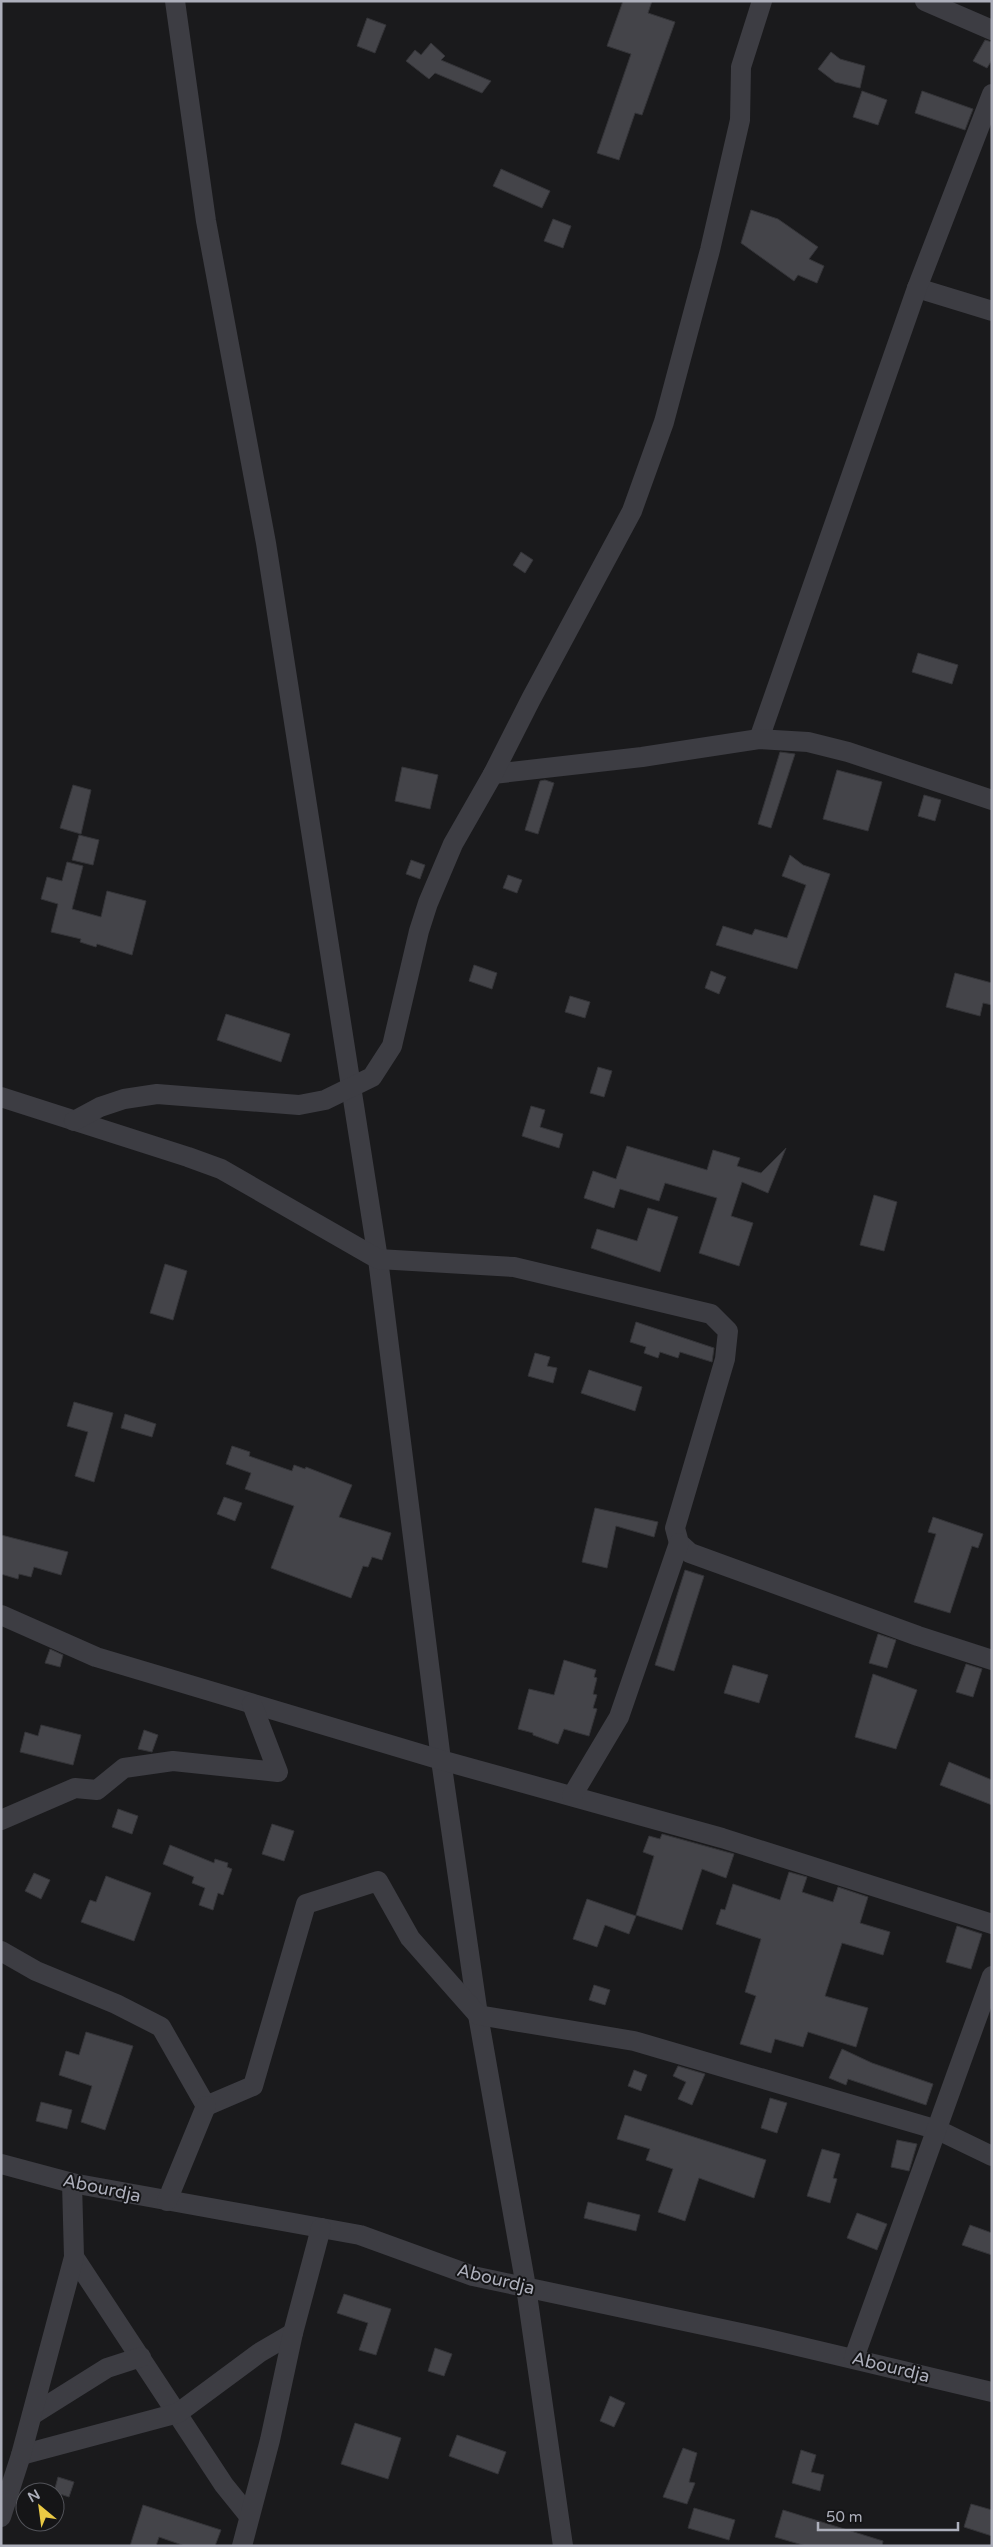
<svg xmlns="http://www.w3.org/2000/svg" width="993" height="2547" viewBox="0 0 993 2547" font-family="'Varela Round',sans-serif">
<style>
.building{fill:#444449;stroke:#343438}
.lines{fill:none;stroke-linecap:round;stroke-linejoin:round}
.minor{stroke:#3d3d43;stroke-width:20}
.labels{text-anchor:middle;stroke-width:4;stroke-linejoin:round;paint-order:stroke}
.street-label{font-size:18px;fill:#adafbb;stroke:#151517}
</style>
<rect width="100%" height="100%" fill="#1a1a1c"/>
<g class="building">
<polygon points="623,1 652,1 648,13 675,22 642,115 635,113 619,160 597,153 631,54 607,46"/>
<polygon points="367,18 386,25 375,53 357,46"/>
<polygon points="985,40 992,42 992,60 987,68 973,61"/>
<polygon points="431,43 445,56 441,60 491,81 482,93 435,73 429,79 406,61 415,50 421,55"/>
<polygon points="831,52 840,59 865,66 860,88 835,82 818,69"/>
<polygon points="862,91 887,100 878,125 853,117"/>
<polygon points="922,91 973,109 965,130 915,113"/>
<polygon points="501,169 550,191 542,208 493,186"/>
<polygon points="751,210 778,219 818,247 809,259 824,266 817,283 798,275 794,281 741,243"/>
<polygon points="553,219 571,226 563,248 544,241"/>
<polygon points="521,552 533,560 525,573 513,565"/>
<polygon points="918,653 958,665 952,684 912,672"/>
<polygon points="780,752 795,754 771,828 758,824"/>
<polygon points="402,767 438,775 430,809 395,801"/>
<polygon points="837,770 882,782 868,831 823,819"/>
<polygon points="545,780 554,783 538,834 525,830 540,781"/>
<polygon points="73,785 91,790 81,834 60,828"/>
<polygon points="924,795 941,800 935,821 918,816"/>
<polygon points="79,835 99,840 93,865 72,860"/>
<polygon points="790,855 803,865 830,874 797,969 716,945 723,926 752,935 755,929 787,938 806,885 782,876"/>
<polygon points="411,860 425,865 420,879 406,874"/>
<polygon points="67,862 83,866 72,909 101,917 107,891 146,901 132,955 97,944 96,947 80,942 81,939 51,932 58,904 41,899 47,877 62,881"/>
<polygon points="508,875 522,880 517,893 503,888"/>
<polygon points="474,965 497,973 492,989 469,981"/>
<polygon points="711,971 726,977 719,994 705,988"/>
<polygon points="955,973 992,983 992,1005 983,1003 980,1016 946,1007"/>
<polygon points="570,996 590,1002 585,1018 565,1012"/>
<polygon points="226,1014 290,1034 281,1062 217,1040"/>
<polygon points="598,1067 612,1071 604,1097 590,1093"/>
<polygon points="531,1106 545,1110 540,1127 563,1134 559,1148 522,1136"/>
<polygon points="627,1146 707,1170 713,1150 740,1158 737,1166 761,1173 786,1148 768,1193 742,1182 731,1216 753,1223 739,1266 699,1253 717,1198 665,1183 659,1201 620,1189 614,1208 584,1198 593,1171 616,1179"/>
<polygon points="874,1195 897,1202 884,1251 860,1245"/>
<polygon points="648,1208 678,1217 660,1272 591,1248 597,1229 637,1241"/>
<polygon points="165,1264 187,1271 173,1320 150,1313"/>
<polygon points="636,1322 714,1348 712,1362 680,1352 678,1358 660,1352 658,1358 644,1353 646,1347 630,1342"/>
<polygon points="535,1353 550,1357 547,1366 557,1368 553,1383 528,1376"/>
<polygon points="589,1370 642,1387 635,1411 581,1393"/>
<polygon points="74,1402 113,1413 94,1482 75,1476 88,1432 67,1426"/>
<polygon points="125,1414 156,1424 152,1437 121,1428"/>
<polygon points="232,1446 250,1452 249,1456 292,1471 294,1465 305,1469 306,1467 352,1485 339,1517 391,1533 382,1560 372,1557 368,1567 363,1566 351,1598 271,1568 294,1506 245,1489 251,1473 226,1464"/>
<polygon points="224,1497 242,1503 235,1521 217,1514"/>
<polygon points="595,1508 658,1522 654,1537 616,1526 607,1568 582,1562"/>
<polygon points="933,1517 983,1534 978,1548 972,1546 950,1613 914,1602 936,1534 928,1532"/>
<polygon points="1,1535 68,1552 61,1575 34,1567 31,1577 19,1574 18,1579 1,1574"/>
<polygon points="685,1570 704,1576 674,1671 655,1665"/>
<polygon points="878,1634 896,1640 887,1668 869,1663"/>
<polygon points="50,1649 63,1655 60,1667 45,1663"/>
<polygon points="564,1660 596,1670 594,1677 597,1678 593,1694 597,1695 593,1708 597,1709 589,1736 564,1729 558,1744 533,1735 533,1733 518,1729 529,1689 554,1695"/>
<polygon points="966,1664 982,1669 973,1697 956,1692"/>
<polygon points="733,1665 768,1675 759,1703 724,1693"/>
<polygon points="873,1674 917,1690 896,1749 855,1737"/>
<polygon points="41,1725 81,1735 73,1765 20,1752 25,1732 38,1736"/>
<polygon points="144,1730 158,1735 152,1752 138,1749"/>
<polygon points="949,1762 992,1780 992,1805 940,1785"/>
<polygon points="118,1809 138,1816 132,1834 112,1827"/>
<polygon points="272,1824 294,1831 284,1861 262,1854"/>
<polygon points="662,1834 734,1854 726,1878 702,1869 682,1930 636,1915 654,1856 643,1852 649,1836 660,1839"/>
<polygon points="170,1845 214,1863 215,1859 228,1863 227,1867 232,1869 223,1895 218,1893 213,1910 199,1905 205,1888 192,1883 194,1877 163,1864"/>
<polygon points="789,1872 807,1877 802,1892 833,1902 838,1887 868,1897 860,1923 890,1932 883,1955 842,1943 825,1996 868,2008 856,2047 808,2032 803,2047 775,2039 771,2053 740,2044 756,1996 745,1992 761,1939 716,1924 721,1909 725,1910 733,1884 780,1900"/>
<polygon points="34,1873 50,1880 41,1899 25,1891"/>
<polygon points="106,1876 151,1893 134,1941 81,1922 90,1900 96,1902"/>
<polygon points="587,1899 636,1916 629,1934 605,1925 597,1947 573,1939"/>
<polygon points="957,1926 982,1934 971,1969 946,1962"/>
<polygon points="594,1985 610,1990 605,2005 589,2000"/>
<polygon points="86,2032 133,2046 105,2130 81,2122 92,2086 59,2075 66,2051 79,2055"/>
<polygon points="842,2049 872,2063 933,2084 926,2105 848,2079 846,2085 829,2078"/>
<polygon points="678,2066 705,2074 692,2105 678,2099 686,2082 673,2076"/>
<polygon points="634,2070 647,2075 641,2091 628,2086"/>
<polygon points="770,2098 787,2103 777,2133 761,2128"/>
<polygon points="41,2102 72,2110 67,2129 36,2121"/>
<polygon points="625,2115 766,2160 754,2198 699,2178 685,2221 658,2212 673,2169 646,2160 650,2149 617,2139"/>
<polygon points="897,2140 917,2144 909,2171 891,2167"/>
<polygon points="822,2149 840,2154 833,2178 837,2179 830,2203 807,2196"/>
<polygon points="588,2202 640,2215 636,2231 584,2218"/>
<polygon points="857,2213 887,2224 877,2250 847,2238"/>
<polygon points="970,2225 992,2233 992,2255 962,2245"/>
<polygon points="344,2294 391,2309 376,2355 359,2350 368,2323 337,2313"/>
<polygon points="435,2348 452,2354 444,2376 428,2371"/>
<polygon points="610,2396 625,2403 614,2427 600,2421"/>
<polygon points="355,2423 401,2438 388,2479 341,2464"/>
<polygon points="457,2435 506,2452 498,2474 449,2456"/>
<polygon points="683,2448 697,2453 689,2482 695,2483 687,2504 663,2497"/>
<polygon points="801,2450 816,2455 811,2472 824,2475 820,2491 792,2483"/>
<polygon points="58,2477 74,2482 69,2497 54,2492"/>
<polygon points="971,2504 992,2510 992,2536 964,2527"/>
<polygon points="143,2505 221,2530 215,2546 185,2546 159,2537 156,2546 130,2546"/>
<polygon points="694,2508 735,2520 729,2540 688,2528"/>
<polygon points="783,2510 883,2541 882,2546 806,2546 775,2537"/>
</g>
<g class="lines">
<g class="minor">
<polyline points="175,1 206,221 266,543 378,1259 441,1760 478,2015 526,2287 563,2546"/>
<polyline points="925,1 992,30"/>
<polyline points="917,288 992,311"/>
<polyline points="759,739 917,288 992,94"/>
<polyline points="493,774 642,757 759,739 808,742 848,752 992,800"/>
<polyline points="1,1097 188,1157 221,1169 378,1259 514,1267 711,1314 728,1331 725,1359 675,1528 679,1543 690,1553 918,1636 992,1660"/>
<polyline points="74,1121 100,1107 124,1099 157,1094 299,1105 325,1100 372,1077 392,1046 419,931 428,903 453,844 493,774 531,699 632,511 664,422 710,250 740,120 741,67 762,1"/>
<polyline points="1,1615 96,1657 441,1760 722,1838 992,1924"/>
<polyline points="572,1796 619,1717 679,1543"/>
<polyline points="1,1820 75,1788 97,1790 124,1768 173,1761 278,1772 252,1704"/>
<polyline points="1,1951 36,1971 116,2004 161,2027 206,2106 253,2086 306,1904 378,1881 410,1938 478,2015 634,2041 938,2130 992,2156"/>
<polyline points="1,2164 72,2183 360,2235 473,2276 764,2338 992,2392"/>
<polyline points="167,2201 206,2106"/>
<polyline points="74,2257 224,2485 249,2516"/>
<polyline points="854,2358 992,1976"/>
<polyline points="32,2415 107,2368 141,2357"/>
<polyline points="21,2455 178,2413 259,2353 293,2333"/>
<polyline points="1,2517 21,2455 74,2257 72,2183"/>
<polyline points="242,2546 270,2440 293,2333 321,2228"/>
</g>
</g>
<g class="labels">
<g class="street-label">
<text transform="translate(102 2188) rotate(12)" y="6">Abourdja</text>
<text transform="translate(496 2279) rotate(14)" y="6">Abourdja</text>
<text transform="translate(891 2367) rotate(14)" y="6">Abourdja</text>
</g>
</g>
<rect width="993" height="2547" fill="none" stroke="#adafbb" stroke-width="5"/>
<g transform="translate(40 2507) rotate(331)"><circle r="24" fill="#151517" stroke="#525359"/>
<path d="M0-4L9 19L0 12L-9 19Z" fill="#eac944"/>
<text y="-8" font-size="14" font-weight="bold" text-anchor="middle" fill="#adafbb">N</text>
</g>
<path d="M818 2522v8h140v-8" fill="none" stroke="#adafbb" stroke-width="2.5"/>
<text x="826" y="2522" font-size="15" fill="#adafbb" stroke="#151517" stroke-width="4" paint-order="stroke">50 m</text>
</svg>
